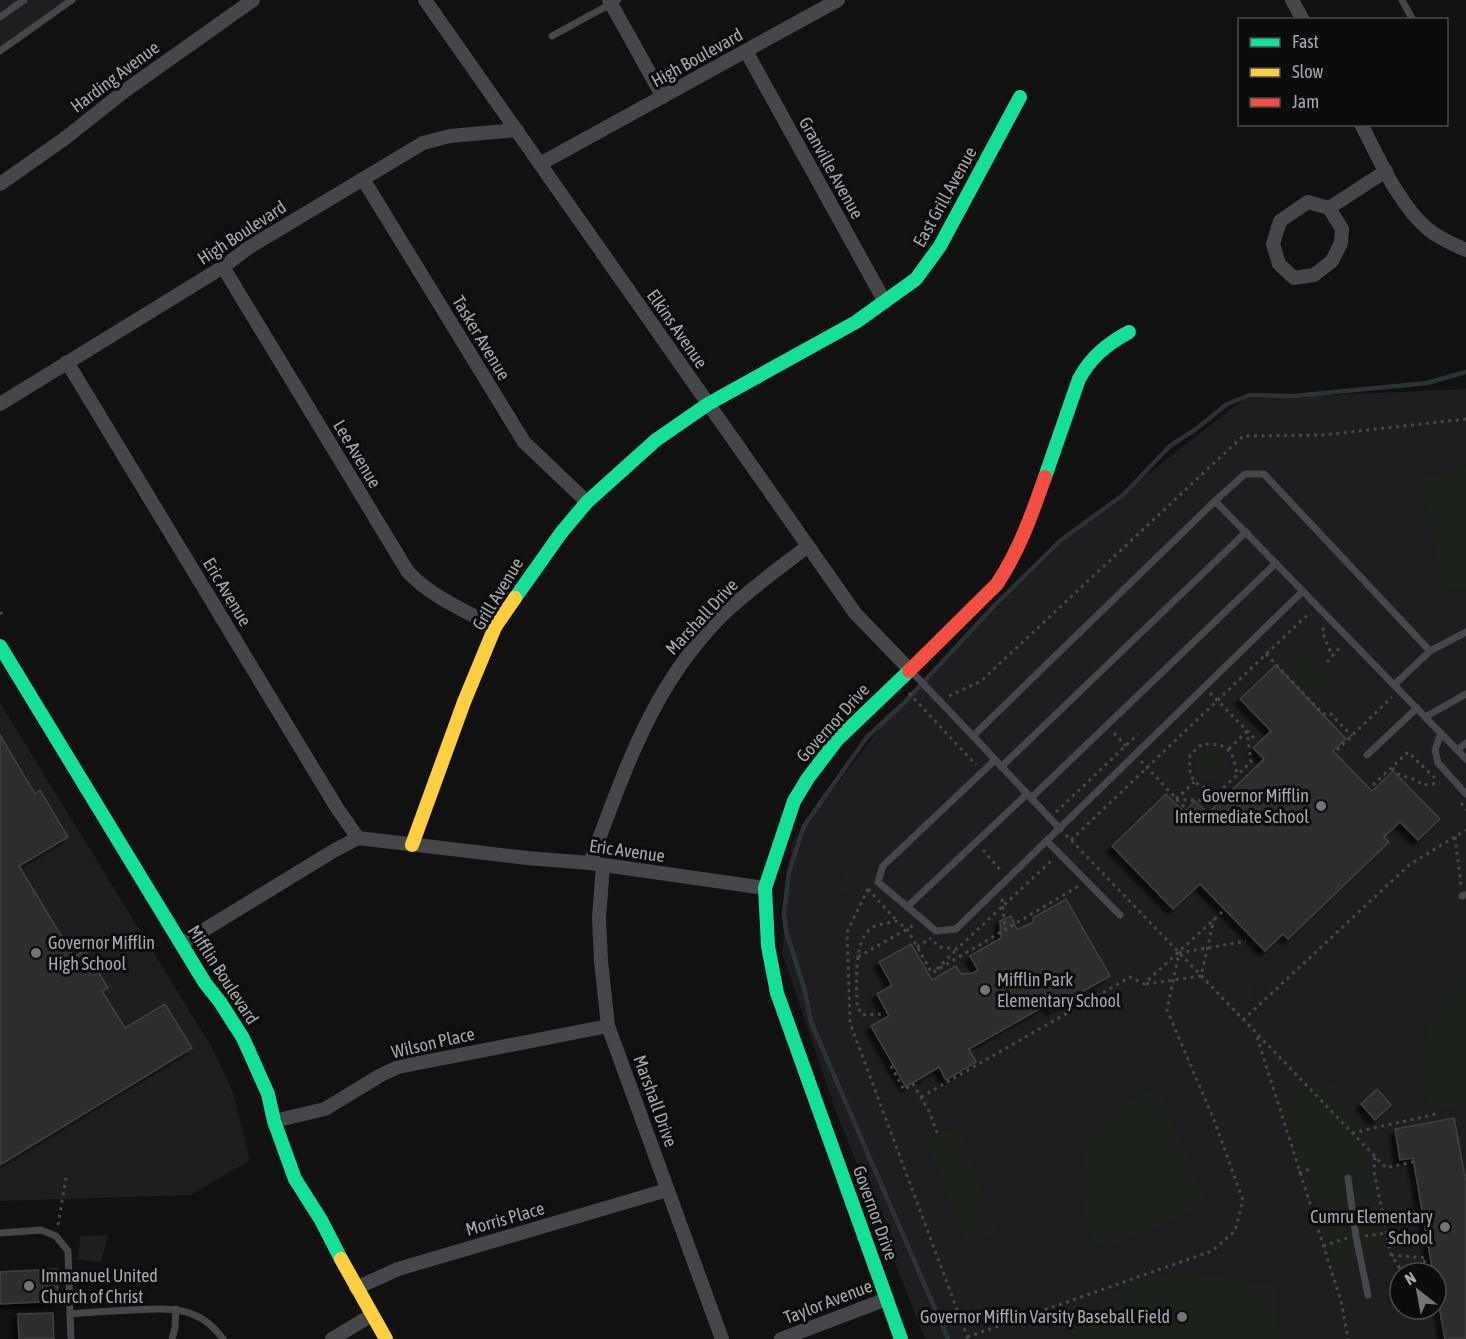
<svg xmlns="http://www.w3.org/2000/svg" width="1466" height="1339" viewBox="0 0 1466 1339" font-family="'Asap Condensed',sans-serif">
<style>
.built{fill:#1e1e20;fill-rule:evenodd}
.green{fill:#1c211c}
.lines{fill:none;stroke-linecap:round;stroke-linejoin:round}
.stream{stroke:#2b3337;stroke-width:4.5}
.building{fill:#2d2e2f;stroke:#414245;stroke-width:1.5;filter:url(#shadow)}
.path{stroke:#48494b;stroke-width:3;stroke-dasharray:3 4.5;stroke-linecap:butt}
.lane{stroke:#46474b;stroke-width:7}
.street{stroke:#46474b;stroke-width:14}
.fast{stroke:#16e098;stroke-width:14}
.slow{stroke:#ffcf43;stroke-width:14}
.jam{stroke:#f24e42;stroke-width:14}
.poi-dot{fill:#717479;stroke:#0c0c0d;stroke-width:2}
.labels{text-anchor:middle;stroke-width:6;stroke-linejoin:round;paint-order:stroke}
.street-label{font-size:18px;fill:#a4a9b1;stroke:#0c0c0d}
.poi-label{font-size:18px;fill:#a4a9b1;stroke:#0c0c0d;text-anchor:end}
</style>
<defs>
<filter id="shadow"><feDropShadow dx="-5.5" dy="5.5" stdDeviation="1.5" flood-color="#0009"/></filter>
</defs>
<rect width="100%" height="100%" fill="#111112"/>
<g class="built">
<polygon points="0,0 76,0 0,55"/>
<path d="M 1466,389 L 1466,1339 L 925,1339 L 833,1103 L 782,953 L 792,843 L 892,712 L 1048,552 L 1244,399 ZM 1400,1273 L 1436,1273 L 1436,1309 L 1400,1309 Z"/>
<polygon points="0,703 214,1051 234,1095 250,1160 191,1195 0,1201"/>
</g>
<g class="green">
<polygon points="1466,468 1466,587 1443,591 1421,477"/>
<polygon points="1302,640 1346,686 1322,709 1278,664"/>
<circle cx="1211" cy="766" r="17"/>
<polygon points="845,872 852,872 862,882 860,886 849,896 842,894 839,889"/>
<polygon points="1245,981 1250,984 1256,993 1245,1006 1237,1006 1230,1000 1230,993 1239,983"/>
<path d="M 1466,981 L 1466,1106 L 1440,1111 L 1437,1104 L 1427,1106 C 1417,1058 1421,1011 1466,981 Z"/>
<polygon points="1333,1081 1370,1117 1370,1158 1386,1254 1335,1267 1281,1102"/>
<polygon points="1159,1087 1208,1205 1108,1249 1104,1242 1094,1246 1083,1213 1079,1181 1085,1152 1103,1122 1124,1101"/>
<polygon points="959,1127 998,1232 966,1244 926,1139"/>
<polygon points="108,1235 101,1262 77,1259 81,1236"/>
<polygon points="1182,1271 1275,1285 1280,1339 1065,1339 1068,1334 1105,1299 1131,1283"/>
</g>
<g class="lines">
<polyline class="stream" points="948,1339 811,1022 805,991 786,931 784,913 789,872 804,826 867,737 904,703 994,606 1061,540 1123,495 1170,446 1196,429 1227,404 1250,395 1294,396 1427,383 1466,372"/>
</g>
<g class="building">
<polygon points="1276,665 1346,739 1333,751 1372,791 1393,771 1440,819 1418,840 1400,822 1384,837 1389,842 1288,939 1283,934 1265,951 1200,884 1173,909 1112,846 1166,794 1184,812 1195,801 1208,813 1264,759 1253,748 1271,731 1240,699"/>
<polygon points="0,735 35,794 40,790 68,837 19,866 74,957 85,950 108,988 102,991 125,1028 165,1004 192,1048 0,1165"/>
<polygon points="1066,899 1110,976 1051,1010 1048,1004 969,1049 976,1062 946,1080 939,1067 906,1087 871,1026 889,1016 877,994 892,985 879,962 911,944 932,980 956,966 961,974 973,973 978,970 970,956 1001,938 1000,921 1011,916 1017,930 1033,922 1033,918"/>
<polygon points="1377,1089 1391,1105 1375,1120 1361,1104"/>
<polygon points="1454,1118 1466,1182 1466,1339 1445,1339 1436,1289 1436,1273 1433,1273 1413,1158 1400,1160 1395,1129"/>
<polygon points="57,1269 58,1301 0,1304 0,1272"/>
<polygon points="53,1313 54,1339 19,1339 18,1314"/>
</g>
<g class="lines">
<g class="path">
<polyline points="0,614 6,610"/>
<polyline points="1324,628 1322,631 1332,656"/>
<polyline points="1266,654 1323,714 1330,713 1352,736"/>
<polyline points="1327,662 1342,645"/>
<polyline points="909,693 976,765"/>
<polyline points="1210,693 1256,740"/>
<polyline points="949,696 981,681 1243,436 1323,435 1466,419"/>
<polyline points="1114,733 1126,746"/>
<polyline points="1229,749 1247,731"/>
<polyline points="1337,750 1392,697"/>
<polyline points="1141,761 1185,808"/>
<path d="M 1392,768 C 1402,780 1410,774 1422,785 L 1440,783"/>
<polyline points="1373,785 1408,752 1435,778"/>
<path d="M 1220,791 C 1194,787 1188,781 1190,755 L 1202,744 C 1228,743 1233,749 1237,775"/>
<polyline points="1176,799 1209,801 1251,762 1247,731"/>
<polyline points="1176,799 1194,782"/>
<polyline points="1461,803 1466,810"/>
<polyline points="1056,812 1138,734"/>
<polyline points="1066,835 1386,1168 1417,1161"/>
<polyline points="1455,837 1461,885"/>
<polyline points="1071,840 1305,617 1312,615"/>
<polyline points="983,850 1002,872"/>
<polyline points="868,889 847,932 850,1023 968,1339"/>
<polyline points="868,889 896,920"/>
<polyline points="1002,899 1005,929"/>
<polyline points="934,942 940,947 957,949 1052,860"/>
<polyline points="917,947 931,938"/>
<polyline points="858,957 914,925"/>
<polyline points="937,969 957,949"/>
<polyline points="1146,984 1201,976 1214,919"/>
<path d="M 881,1014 L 863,1015 L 857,1007 C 857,986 853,943 870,929 C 876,924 889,923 897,921 L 907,929 L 932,973 L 1077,887 L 1074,885"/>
<polyline points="1243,1020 1409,865 1466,830"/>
<polyline points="1257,1037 1341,1301 1348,1339"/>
<polyline points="891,1066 904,1090 913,1084 929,1111 938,1135"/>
<polyline points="921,1097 1130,977 1144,984 1222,912"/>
<polyline points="1352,1133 1436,1114"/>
<polyline points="1375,1157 1374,1171 1391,1255 1403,1273"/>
<polyline points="1299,1173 1312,1168"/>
<polyline points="58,1225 66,1178"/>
<polyline points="1365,1236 1386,1233"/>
<polyline points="1323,1246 1347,1238"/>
<polyline points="1391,1255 1426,1258 1419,1273"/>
<polyline points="967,1337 1212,1251 1235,1231 1243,1200 1214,1120 1167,1010 1179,953 1246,941"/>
</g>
<g class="lane">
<polyline points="1402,0 1413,20"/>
<polyline points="0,17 24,0"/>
<polyline points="552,36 618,0"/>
<polyline points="0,51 72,0"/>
<polyline points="1215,501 1245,474 1264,474 1430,651 1466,632"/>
<polyline points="912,672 973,736 1215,501 1466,759"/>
<polyline points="1394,685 1430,651"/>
<polyline points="1425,717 1466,694"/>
<polyline points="1441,733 1435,750 1438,763 1466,794"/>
<polyline points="973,736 1060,829"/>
<polyline points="1457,750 1466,743"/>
<polyline points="1367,755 1417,708"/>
<polyline points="995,760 883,866 878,882 936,931 956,929 1303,591"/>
<polyline points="1001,767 1246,532"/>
<polyline points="1031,798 1276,563"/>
<polyline points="1047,841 1120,915"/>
<polyline points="1462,896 1466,895"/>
<polyline points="907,907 1027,794"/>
<polyline points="1348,1178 1356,1237 1368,1295"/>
<polyline points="0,1233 41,1230 56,1236 68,1251 70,1314"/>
<path d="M 71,1339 L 70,1314 C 90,1312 110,1311 131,1310 C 168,1308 199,1305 223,1339"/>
<polyline points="172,1339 175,1328 176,1309"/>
</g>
<g class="street">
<polyline points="425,0 855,613 910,670"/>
<polyline points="609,0 663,97"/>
<polyline points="1292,0 1303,20"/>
<polyline points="746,51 885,302"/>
<path d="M 1361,124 C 1378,157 1400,207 1429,230 C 1440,239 1453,244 1466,250"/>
<polyline points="540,164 838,0"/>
<polyline points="363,179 524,442 587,502"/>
<polyline points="0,184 64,139 126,90 253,0"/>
<polyline points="1329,208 1342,229 1341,243 1332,261 1314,275 1294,278 1279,264 1273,244 1280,221 1308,202 1329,208 1386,171"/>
<path d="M 223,267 L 408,572 C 431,597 466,611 495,627"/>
<polyline points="67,362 337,808 358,838"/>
<polyline points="0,404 223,267 248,248 423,143 450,136 517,130"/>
<path d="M 590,863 C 625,770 654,679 729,609 C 754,586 781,567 808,546"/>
<polyline points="603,865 599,918 601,961 608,1026 722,1339"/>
<polyline points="181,944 335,850 358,838 527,858 590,863 765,888"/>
<polyline points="274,1121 325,1109 381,1075 398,1067 608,1026"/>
<polyline points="356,1288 398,1269 667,1190"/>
<polyline points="332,1339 372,1315"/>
<polyline points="781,1339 887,1299"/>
</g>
<g class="fast">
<path d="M 1045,477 L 1079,379 C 1091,357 1107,344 1129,332"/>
<polyline points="515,598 561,533 587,502 656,440 708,404 856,322 916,279 940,246 1020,97"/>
<polyline points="0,646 205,983 220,1002 243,1038 268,1094 274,1121 295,1179 321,1220 341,1259"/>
<polyline points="901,1339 777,993 768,946 765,888 794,801 808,778 837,740 909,671"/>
</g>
<g class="slow">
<polyline points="412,845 464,702 495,627 515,598"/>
<polyline points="341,1259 386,1339"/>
</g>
<path class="jam" d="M 909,671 L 997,584 C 1019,551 1032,514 1045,477"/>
</g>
<g class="poi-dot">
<circle cx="1321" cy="806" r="6"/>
<circle cx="36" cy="953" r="6"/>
<circle cx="985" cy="990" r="6"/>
<circle cx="1445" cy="1227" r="6"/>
<circle cx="29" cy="1286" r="6"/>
<circle cx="1182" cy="1317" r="6"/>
</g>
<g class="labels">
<g class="street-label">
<text transform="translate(697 58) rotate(-29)" y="6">High Boulevard</text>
<text transform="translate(115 77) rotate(-37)" y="6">Harding Avenue</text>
<text transform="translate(831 168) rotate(61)" y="6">Granville Avenue</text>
<text transform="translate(945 197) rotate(-61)" y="6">East Grill Avenue</text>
<text transform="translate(242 233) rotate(-33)" y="6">High Boulevard</text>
<text transform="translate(677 329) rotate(55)" y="6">Elkins Avenue</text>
<text transform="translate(481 338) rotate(59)" y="6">Tasker Avenue</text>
<text transform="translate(357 454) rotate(59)" y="6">Lee Avenue</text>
<text transform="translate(227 592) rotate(59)" y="6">Eric Avenue</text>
<text transform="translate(498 594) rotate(-59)" y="6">Grill Avenue</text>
<text transform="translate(702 617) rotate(-47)" y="6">Marshall Drive</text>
<text transform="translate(833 723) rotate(-48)" y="6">Governor Drive</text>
<text transform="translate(627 851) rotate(8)" y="6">Eric Avenue</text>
<text transform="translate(223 975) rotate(57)" y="6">Mifflin Boulevard</text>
<text transform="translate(433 1043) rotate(-13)" y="6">Wilson Place</text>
<text transform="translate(655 1101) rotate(70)" y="6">Marshall Drive</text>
<text transform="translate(875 1213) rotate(70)" y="6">Governor Drive</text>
<text transform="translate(505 1219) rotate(-16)" y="6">Morris Place</text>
<text transform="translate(828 1302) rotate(-21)" y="6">Taylor Avenue</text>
</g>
<g class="poi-label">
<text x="1309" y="802">Governor Mifflin<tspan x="1309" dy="21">Intermediate School</tspan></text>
<text x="48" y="949" text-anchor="start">Governor Mifflin<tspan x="48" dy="21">High School</tspan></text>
<text x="997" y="986" text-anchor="start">Mifflin Park<tspan x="997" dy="21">Elementary School</tspan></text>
<text x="1433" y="1223">Cumru Elementary<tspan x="1433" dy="21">School</tspan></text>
<text x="41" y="1282" text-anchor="start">Immanuel United<tspan x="41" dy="21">Church of Christ</tspan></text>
<text x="1170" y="1323">Governor Mifflin Varsity Baseball Field</text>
</g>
</g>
<rect x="1238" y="18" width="210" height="108" fill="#0c0c0d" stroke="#494b4f" stroke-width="1.5"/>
<rect x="1250" y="38" width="30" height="9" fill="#16e098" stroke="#494b4f" stroke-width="1.5"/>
<text x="1292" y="48" font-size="18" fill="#a4a9b1">Fast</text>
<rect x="1250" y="68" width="30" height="9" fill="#ffcf43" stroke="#494b4f" stroke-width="1.5"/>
<text x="1292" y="78" font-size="18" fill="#a4a9b1">Slow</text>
<rect x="1250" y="98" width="30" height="9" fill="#f24e42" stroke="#494b4f" stroke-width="1.5"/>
<text x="1292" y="108" font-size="18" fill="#a4a9b1">Jam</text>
<g transform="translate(1418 1291) rotate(329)"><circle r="28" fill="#0c0c0d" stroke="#494b4f" stroke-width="1.5"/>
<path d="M0-4.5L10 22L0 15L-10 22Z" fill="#717479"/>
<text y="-9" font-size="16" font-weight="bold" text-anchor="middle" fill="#a4a9b1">N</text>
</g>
</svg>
